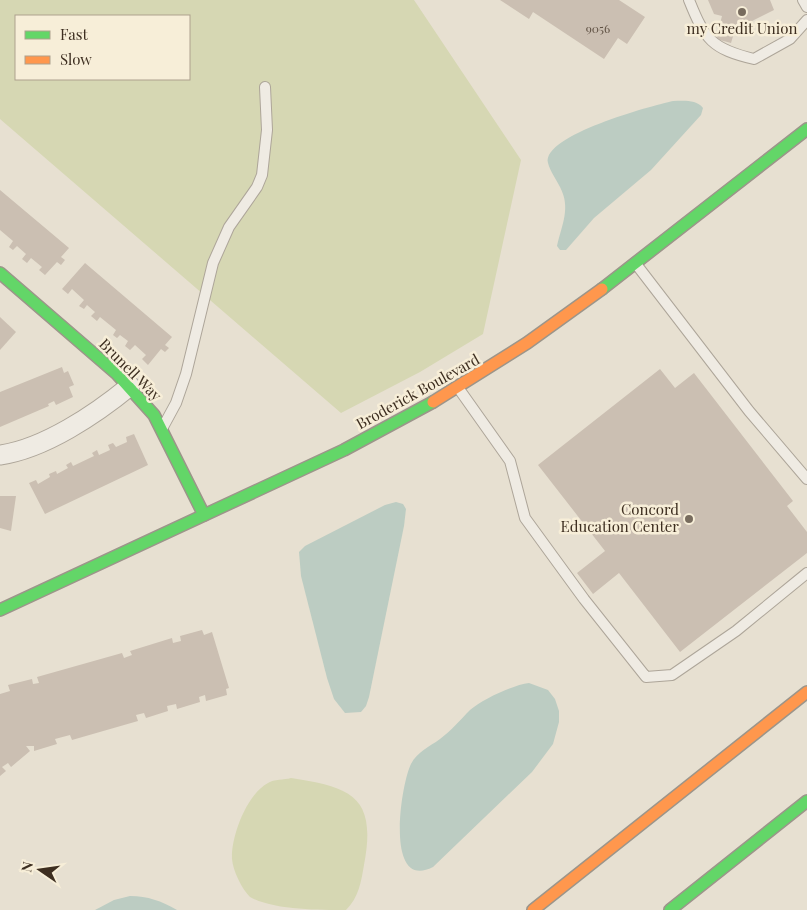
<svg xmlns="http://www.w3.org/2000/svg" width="807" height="910" viewBox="0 0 807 910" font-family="'Playfair Display',serif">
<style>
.green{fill:#d6d7b3;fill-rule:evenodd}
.water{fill:#bcccc2}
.building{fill:#cbbfb2}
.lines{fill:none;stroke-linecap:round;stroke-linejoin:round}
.lane-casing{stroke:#ada599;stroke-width:12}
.street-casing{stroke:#ada599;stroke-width:21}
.fast-casing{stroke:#9c958a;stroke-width:14}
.slow-casing{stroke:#9c958a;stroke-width:14}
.lane{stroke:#efebe3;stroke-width:10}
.street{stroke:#efebe3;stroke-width:19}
.fast{stroke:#63d668;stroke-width:11}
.slow{stroke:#ff974d;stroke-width:11}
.poi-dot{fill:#786c5e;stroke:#f7eed8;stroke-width:2}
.labels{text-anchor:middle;stroke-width:5;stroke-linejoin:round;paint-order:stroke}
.number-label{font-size:12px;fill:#605244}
.poi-label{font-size:15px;fill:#3d2e20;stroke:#f7eed8}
.street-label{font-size:15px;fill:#3d2e20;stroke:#f7eed8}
</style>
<rect width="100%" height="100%" fill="#e7e0d1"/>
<g class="green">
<path d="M 0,0 L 414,0 L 521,160 L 483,334 L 420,372 L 341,413 L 0,119 ZM 16,16 L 189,16 L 189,79 L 16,79 Z"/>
<path d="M 291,778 C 352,787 377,797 364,865 C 361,882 359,897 346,910 C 318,910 273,910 250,897 C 242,889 233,871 232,859 C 231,836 247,794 268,783 C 274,779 284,780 291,778 Z"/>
</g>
<g class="water">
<path d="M 673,101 C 683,101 696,99 703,108 L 701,115 L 651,170 L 594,218 L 566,250 L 560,250 L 557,246 C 562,224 571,208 560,187 C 556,179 550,171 548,163 C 542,135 651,106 673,101 Z"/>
<polygon points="396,502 403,504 406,509 404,526 369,697 366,706 361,712 345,713 334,699 327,678 301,576 299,552 305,546 385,505"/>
<path d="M 529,683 L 548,690 L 555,699 L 559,711 L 559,722 L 553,744 L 532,772 L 433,867 C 384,892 401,784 411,764 C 417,752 429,747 440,739 C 451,731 460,720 470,710 C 483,699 513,685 529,683 Z"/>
<path d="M 130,896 C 148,896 161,901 177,910 L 95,910 L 114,900 Z"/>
</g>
<g class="building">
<polygon points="500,0 619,0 645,17 627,44 618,38 604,59 533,12 529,19"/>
<polygon points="708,0 770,0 774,10 748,23 738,20 731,43 716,39 722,16 714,14"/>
<polygon points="0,190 69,248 61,257 65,260 61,265 57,262 45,275 39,270 42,267 31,258 27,263 22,259 26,254 17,246 13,250 9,247 13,241 0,230"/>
<polygon points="85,263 172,337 165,345 169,348 165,352 161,349 148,365 142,359 146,355 135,345 130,350 125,346 128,341 120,335 117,338 113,335 116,330 100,317 97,321 91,316 95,312 87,305 84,309 79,306 84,300 72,289 68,294 62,289"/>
<polygon points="0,317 16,332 0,350"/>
<polygon points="62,367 64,373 68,371 74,385 69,387 73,397 56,405 54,401 48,404 49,406 0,427 0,392"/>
<polygon points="660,369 675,388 694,373 793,501 787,506 807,532 807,553 680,652 619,573 593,594 577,573 605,551 538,465"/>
<polygon points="134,434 148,465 45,514 29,483 36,480 38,484 50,477 49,474 56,471 57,474 68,468 66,465 71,462 73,466 94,456 92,453 97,450 99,455 110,450 108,445 113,443 116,447 127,442 126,437"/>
<polygon points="0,496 16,496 11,531 0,528"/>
<polygon points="202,630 204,635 212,632 229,688 226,689 227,695 206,701 205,695 199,697 200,702 177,709 176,704 167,706 168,711 146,718 144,713 136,715 138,721 72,740 70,735 55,739 57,744 34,751 34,746 26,746 30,751 11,767 8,763 2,767 6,771 0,776 0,694 10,691 8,685 32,679 33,684 39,683 37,677 122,653 124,658 132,655 130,651 172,638 173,643 181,641 180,636"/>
</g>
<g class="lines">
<g class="lane-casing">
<g id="lane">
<path d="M 689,0 C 705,40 712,49 754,59 L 790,39 L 807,20"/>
<polyline points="803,0 807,7"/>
<polyline points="636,264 749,411 807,479"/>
<polyline points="459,389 510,461 525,518 584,599 646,677 672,675 736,631 807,573"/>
<polyline points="163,427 176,403 186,374 213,263 229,227 257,187 262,175 267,130 265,87"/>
</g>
</g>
<g class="street-casing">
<path id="street" d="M 0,455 C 44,449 96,414 130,386"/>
</g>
<g class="fast-casing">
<g id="fast">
<polyline points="0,273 117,374 154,415 204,515"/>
<polyline points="602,289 807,129"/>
<polyline points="0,610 344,450 433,402"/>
<polyline points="670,910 807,801"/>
</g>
</g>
<g class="slow-casing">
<g id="slow">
<polyline points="433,402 527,343 602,289"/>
<polyline points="533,910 807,692"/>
</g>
</g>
<use href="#lane" class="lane"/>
<use href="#street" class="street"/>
<use href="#fast" class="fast"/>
<use href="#slow" class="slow"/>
</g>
<g class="poi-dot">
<circle cx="742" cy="12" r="5"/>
<circle cx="689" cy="519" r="5"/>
</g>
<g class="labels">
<g class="number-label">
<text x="598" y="33">9056</text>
</g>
<g class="poi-label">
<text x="742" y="34">my Credit Union</text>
<text x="679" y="515" text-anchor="end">Concord<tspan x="679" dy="17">Education Center</tspan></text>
</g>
<g class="street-label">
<text transform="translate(130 370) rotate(45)" y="5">Brunell Way</text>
<text transform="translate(418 392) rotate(-29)" y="5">Broderick Boulevard</text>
</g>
</g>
<rect x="15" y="15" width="175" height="65" fill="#f7eed8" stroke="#ada18e"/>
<rect x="25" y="31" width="25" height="8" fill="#63d668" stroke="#ada18e"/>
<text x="60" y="40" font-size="15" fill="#3d2e20">Fast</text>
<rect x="25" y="56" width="25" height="8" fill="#ff974d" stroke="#ada18e"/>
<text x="60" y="65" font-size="15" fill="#3d2e20">Slow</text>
<g transform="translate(40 870) rotate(283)" stroke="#f7eed8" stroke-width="4" paint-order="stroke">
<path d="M0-4L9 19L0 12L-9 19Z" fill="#3d2e20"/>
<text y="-8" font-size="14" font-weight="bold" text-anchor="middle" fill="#3d2e20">N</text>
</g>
</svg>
